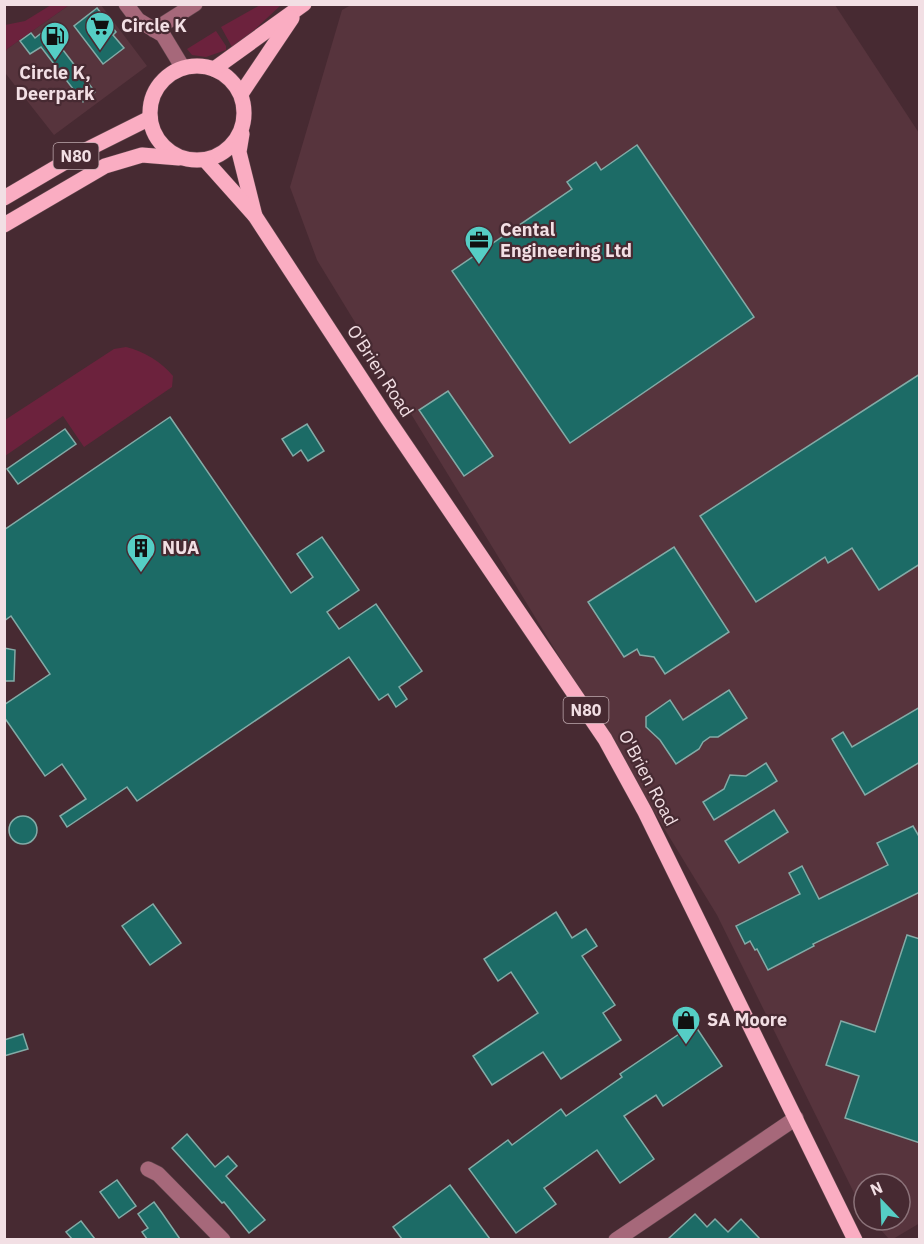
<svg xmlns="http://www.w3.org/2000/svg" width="924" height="1244" viewBox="0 0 924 1244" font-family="'IBM Plex Sans',sans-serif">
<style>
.built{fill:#57343d}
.green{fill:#6c223d}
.building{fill:#1c6b66;stroke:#83aba7;stroke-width:1.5}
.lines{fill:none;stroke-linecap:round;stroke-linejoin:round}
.minor-casing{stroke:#62474e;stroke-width:16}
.major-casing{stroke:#62474e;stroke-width:16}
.minor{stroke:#a6687a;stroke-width:15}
.major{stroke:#faadc2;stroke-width:15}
.labels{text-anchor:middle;stroke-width:4.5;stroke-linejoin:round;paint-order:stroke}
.shield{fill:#472a32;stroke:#bfa9af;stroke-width:1.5}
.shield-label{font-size:16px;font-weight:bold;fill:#f2dfe4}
.poi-label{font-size:18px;font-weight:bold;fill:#f2dfe4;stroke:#472a32;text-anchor:start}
.street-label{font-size:18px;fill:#f2dfe4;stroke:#472a32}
</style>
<rect width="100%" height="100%" fill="#472a32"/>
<g class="built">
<polygon points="69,5 101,5 147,66 54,135 6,74 4,54 7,49"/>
<polygon points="351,5 835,5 919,133 920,1223 893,1239 889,1239 872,1220 900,1220 900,1184 864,1184 864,1210 860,1205 717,915 317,260 290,187 342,10"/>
</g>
<g class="green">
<polygon points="51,5 69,5 7,49 5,54 5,25 25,21"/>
<polygon points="260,5 281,5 252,32 232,47 221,27"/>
<polygon points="216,31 226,46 226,50 206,57 192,55 187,49"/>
<path d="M 126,347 C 143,351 162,362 173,376 L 172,387 L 84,447 L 63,416 L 5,456 L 5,420 L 114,349 Z"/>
</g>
<g class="building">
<polygon points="97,8 116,32 113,35 124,48 103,64 74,26"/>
<polygon points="44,31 57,48 60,46 95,92 83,102 41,47 30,54 20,41 31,33 35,38"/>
<polygon points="637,145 754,317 570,443 452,271 572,189 567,182 596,162 601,170"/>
<polygon points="920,374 920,564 879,590 852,548 828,563 825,557 756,602 700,516"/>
<polygon points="448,391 493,456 464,476 419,410"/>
<polygon points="170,417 291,593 313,577 297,554 322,537 359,590 327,612 339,629 376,604 422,671 399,687 407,699 396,707 388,694 379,700 349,657 137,801 127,787 67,827 60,816 86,799 62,764 45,776 4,717 4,705 50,674 11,616 4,621 4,530"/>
<polygon points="307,424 324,451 308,461 301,450 293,456 282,439"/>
<polygon points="65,429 76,444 18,484 7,469"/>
<polygon points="674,547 729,632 665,674 654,657 640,655 637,649 624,657 588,602"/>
<polygon points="4,648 15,650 14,681 4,681"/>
<polygon points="729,690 747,718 718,737 710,737 703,742 699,749 676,764 660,740 646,727 646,717 670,700 683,720"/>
<polygon points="920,707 920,762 865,795 832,739 843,732 852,747"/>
<polygon points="766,763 777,781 714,820 703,802 724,789 730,775 746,776"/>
<polygon points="774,810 788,832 739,863 725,841"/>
<circle cx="23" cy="830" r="14"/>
<polygon points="913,826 920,838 920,892 813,944 814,946 768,970 757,949 755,950 750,941 745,944 736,926 800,894 789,873 802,866 819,899 888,865 877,843"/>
<polygon points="153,904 181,943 150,965 122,926"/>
<polygon points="556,912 572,938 586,929 597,946 582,956 615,1005 603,1013 621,1040 561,1079 543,1052 492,1085 473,1056 538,1013 511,972 498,981 484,959"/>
<polygon points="907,935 920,939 920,1143 845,1118 859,1076 826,1065 841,1021 875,1032"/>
<polygon points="694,1024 722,1066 663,1106 656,1095 624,1116 654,1159 620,1183 597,1150 544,1188 556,1204 516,1233 469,1169 508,1140 512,1145 561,1109 566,1116 622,1077 620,1074"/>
<polygon points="23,1034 28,1049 4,1056 4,1040"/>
<polygon points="187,1134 215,1167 228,1156 237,1166 226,1176 265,1220 249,1233 224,1202 222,1203 172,1148"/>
<polygon points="117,1180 136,1206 119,1218 100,1192"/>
<polygon points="450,1185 490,1239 402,1239 393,1227"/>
<polygon points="154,1202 162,1213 180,1239 147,1239 142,1232 148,1228 138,1214"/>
<polygon points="695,1214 707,1227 715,1219 728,1232 741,1219 760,1239 668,1239"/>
<polygon points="81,1221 95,1239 72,1239 66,1232"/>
</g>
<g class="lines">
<g class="minor-casing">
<g id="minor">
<polyline points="126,4 138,20 163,35 183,68"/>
<polyline points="154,30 195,4"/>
<polyline points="148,1169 158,1174 223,1240"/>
<polyline points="616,1240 796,1118"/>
</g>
</g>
<g class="major-casing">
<g id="major">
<circle cx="197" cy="113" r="47"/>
<polyline points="214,69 304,4"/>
<polyline points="241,94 292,18"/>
<polyline points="242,134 239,152 255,216"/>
<polyline points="205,160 255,216 387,418 605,739 645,812 855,1240"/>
<polyline points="4,198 84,151 150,118"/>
<polyline points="4,225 105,166 142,155 179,158"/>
</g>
</g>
<use href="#minor" class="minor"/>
<use href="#major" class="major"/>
</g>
<defs>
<g id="supermarket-pin" transform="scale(1.5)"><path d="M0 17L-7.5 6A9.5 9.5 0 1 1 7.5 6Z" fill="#55cec5" stroke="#472a32"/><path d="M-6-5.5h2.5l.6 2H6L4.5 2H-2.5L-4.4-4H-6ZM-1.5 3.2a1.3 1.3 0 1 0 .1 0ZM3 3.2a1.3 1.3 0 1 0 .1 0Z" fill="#111"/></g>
<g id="fuel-pin" transform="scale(1.5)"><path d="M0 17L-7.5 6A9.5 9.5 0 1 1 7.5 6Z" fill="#55cec5" stroke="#472a32"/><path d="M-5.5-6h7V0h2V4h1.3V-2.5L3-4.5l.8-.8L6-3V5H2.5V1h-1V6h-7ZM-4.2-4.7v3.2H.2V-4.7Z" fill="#111"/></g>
<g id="office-pin" transform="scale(1.5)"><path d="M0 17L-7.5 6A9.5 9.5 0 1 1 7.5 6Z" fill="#55cec5" stroke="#472a32"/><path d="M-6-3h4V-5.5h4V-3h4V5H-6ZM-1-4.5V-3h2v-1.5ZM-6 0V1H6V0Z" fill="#111"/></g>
<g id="building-pin" transform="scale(1.5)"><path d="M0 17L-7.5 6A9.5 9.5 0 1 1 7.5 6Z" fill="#55cec5" stroke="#472a32"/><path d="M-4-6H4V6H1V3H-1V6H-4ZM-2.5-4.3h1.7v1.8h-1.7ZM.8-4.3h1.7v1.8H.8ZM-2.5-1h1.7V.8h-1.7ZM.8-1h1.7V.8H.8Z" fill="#111"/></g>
<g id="shop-pin" transform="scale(1.5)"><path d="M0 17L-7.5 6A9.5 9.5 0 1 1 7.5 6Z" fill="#55cec5" stroke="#472a32"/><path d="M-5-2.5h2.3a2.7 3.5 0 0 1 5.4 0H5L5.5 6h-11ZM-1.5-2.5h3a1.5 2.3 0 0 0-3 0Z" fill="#111"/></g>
</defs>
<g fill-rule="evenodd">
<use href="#supermarket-pin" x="100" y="26"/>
<use href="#fuel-pin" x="55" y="36"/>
<use href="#office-pin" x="479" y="240"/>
<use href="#building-pin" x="141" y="548"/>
<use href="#shop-pin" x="686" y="1020"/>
</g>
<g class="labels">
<g class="shield">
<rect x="53.5" y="143" width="45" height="26" rx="4.5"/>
<rect x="563.5" y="697" width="45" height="26" rx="4.5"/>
</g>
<g class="shield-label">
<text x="76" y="162">N80</text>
<text x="586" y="716">N80</text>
</g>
<g class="poi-label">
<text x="121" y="32">Circle K</text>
<text x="55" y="79" text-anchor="middle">Circle K,<tspan x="55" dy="21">Deerpark</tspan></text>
<text x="500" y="236">Cental<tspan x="500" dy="21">Engineering Ltd</tspan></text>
<text x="162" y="554">NUA</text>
<text x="707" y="1026">SA Moore</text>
</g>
<g class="street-label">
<text transform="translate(380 371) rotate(57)" y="6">O'Brien Road</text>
<text transform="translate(648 778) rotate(62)" y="6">O'Brien Road</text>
</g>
</g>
<rect width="924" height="1244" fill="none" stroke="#f2dfe4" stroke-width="12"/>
<g transform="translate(882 1202) rotate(337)"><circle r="28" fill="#472a32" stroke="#8b7279" stroke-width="1.5"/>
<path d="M0-4.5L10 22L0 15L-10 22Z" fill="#55cec5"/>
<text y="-9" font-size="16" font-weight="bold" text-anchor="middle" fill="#f2dfe4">N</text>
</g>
</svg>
